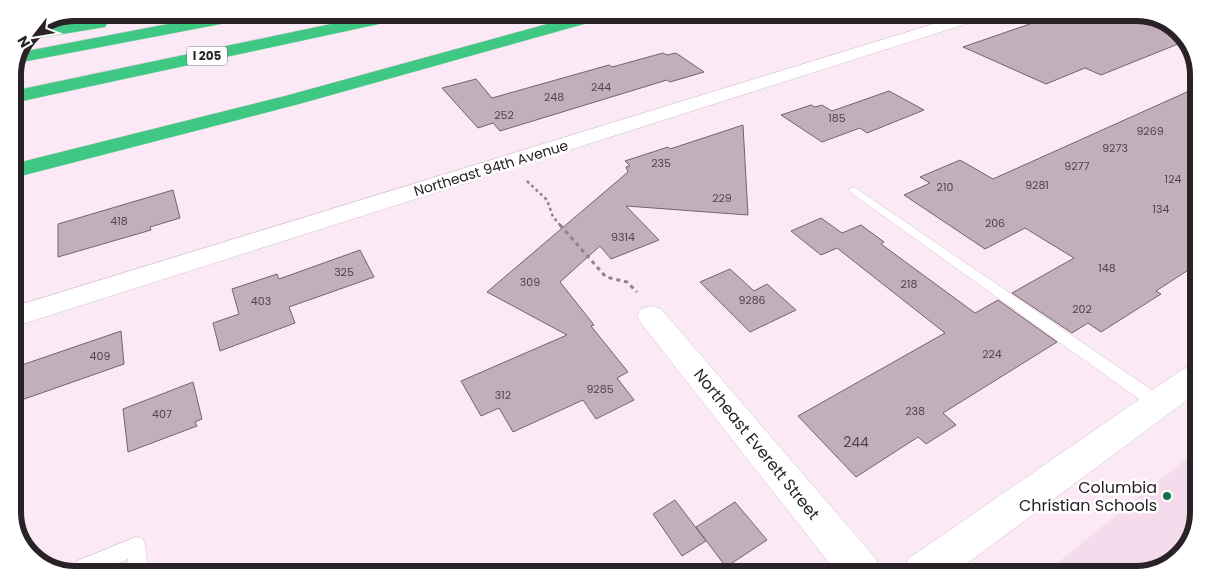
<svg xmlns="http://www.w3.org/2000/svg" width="1211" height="587" viewBox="0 0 1211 587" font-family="Poppins,sans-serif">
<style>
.built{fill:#f5dced}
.building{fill:#c1afbb;stroke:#74646f}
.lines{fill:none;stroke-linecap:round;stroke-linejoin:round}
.lane-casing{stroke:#d4c2ce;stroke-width:1}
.street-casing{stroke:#d4c2ce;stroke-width:1}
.highway-casing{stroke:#d4d3d4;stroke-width:1}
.path-far1{stroke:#90848c;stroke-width:2.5;stroke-dasharray:3 3;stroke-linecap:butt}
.path{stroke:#90848c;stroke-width:3;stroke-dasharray:4 4;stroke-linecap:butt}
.lane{fill:#fff;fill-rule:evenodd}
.street{fill:#fff;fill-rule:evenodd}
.highway{fill:#3fc784;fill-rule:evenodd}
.poi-dot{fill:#147247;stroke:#fff;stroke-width:2}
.labels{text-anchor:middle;stroke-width:5;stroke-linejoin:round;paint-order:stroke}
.number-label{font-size:11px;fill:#4f464c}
.shield{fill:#fff;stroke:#696568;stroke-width:1}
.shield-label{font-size:12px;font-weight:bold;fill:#292327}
.street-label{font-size:14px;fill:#292327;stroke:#fff}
.near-number-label{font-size:14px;fill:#4f464c}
.near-street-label{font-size:16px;fill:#292327;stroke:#fff}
.near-poi-label{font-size:16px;fill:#292327;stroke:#fff;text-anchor:end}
.rim{fill:none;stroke:#292327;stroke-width:6}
</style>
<rect width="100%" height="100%" fill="#fce9f6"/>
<polygon class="built" points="1193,453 1192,539 1170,564 1136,574 1044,574"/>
<g class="building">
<polygon points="1047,18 1163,19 1188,40 1101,75 1085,68 1046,84 963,47"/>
<polygon points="663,53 667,55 676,53 704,72 670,82 667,80 500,131 493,123 478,128 442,88 476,79 492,98 609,65 612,67"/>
<polygon points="1198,87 1196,265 1156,291 1161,294 1101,332 1088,323 1072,333 1012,293 1074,258 1025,228 985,249 904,195 930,183 920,177 960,160 993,179"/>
<polygon points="889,91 924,110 867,133 860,128 822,142 781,115 811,105 815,107 822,105 832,111"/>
<polygon points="743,125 748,215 626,206 659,240 611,259 600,246 560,282 594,325 591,326 628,372 617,378 634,400 596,419 583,400 513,432 499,408 481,416 461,381 567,335 487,292 628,172 626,167 630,166 625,161 668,147 670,149"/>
<polygon points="173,190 180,218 150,227 151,230 58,257 58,224"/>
<polygon points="821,218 842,233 861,225 884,242 881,244 975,313 998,300 1057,342 943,413 956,425 926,444 918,437 856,477 798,416 945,333 837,248 821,255 791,231"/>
<polygon points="360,250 374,277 289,307 295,323 220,351 213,323 239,314 232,289 277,274 279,279"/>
<polygon points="730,269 754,291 767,284 796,310 750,332 700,282"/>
<polygon points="121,331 124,364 13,403 13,368"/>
<polygon points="193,382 202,419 195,422 197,426 128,452 123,409"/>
<polygon points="675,500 706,541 682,556 653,514"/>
<polygon points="735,502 767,540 726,567 696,527"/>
</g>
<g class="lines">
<g class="lane-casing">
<g id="lane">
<polygon points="854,187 1165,399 1167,404 1165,409 1159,411 1153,409 850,192 848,190"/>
<polygon points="136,537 143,539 145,546 148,569 128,569 128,559 106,568 74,568 77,561"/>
</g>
</g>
<g class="street-casing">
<g id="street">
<polygon points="953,18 977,18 975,21 13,327 13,307"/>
<polygon points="651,306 661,309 876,559 882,573 837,573 641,323 637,316 641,309"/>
<polygon points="1194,366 1194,395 954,573 903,573 908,559 1183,369"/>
</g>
</g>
<g class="highway-casing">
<g id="highway">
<polygon points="225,13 255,14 253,17 247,19 17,63 22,52"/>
<polygon points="378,14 410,14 408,17 402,19 13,103 13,91"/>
<polygon points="580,15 604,16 602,19 299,104 13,178 13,164 285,96"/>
<polygon points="99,19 105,21 107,24 105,27 27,40 31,31 36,29"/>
</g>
</g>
<polyline class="path-far1" points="527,181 547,200 553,217 561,226"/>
<polyline class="path" points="560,225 606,277 627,282 637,292"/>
<use href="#lane" class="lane"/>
<use href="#street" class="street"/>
<use href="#highway" class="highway"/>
</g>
<circle class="poi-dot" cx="1167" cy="496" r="5"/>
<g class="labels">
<g class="number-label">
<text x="601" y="91">244</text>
<text x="554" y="101">248</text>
<text x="504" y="119">252</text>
<text x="837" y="122">185</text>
<text x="1150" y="135">9269</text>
<text x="1115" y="152">9273</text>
<text x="661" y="167">235</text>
<text x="1077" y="170">9277</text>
<text x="1173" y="183">124</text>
<text x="1037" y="189">9281</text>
<text x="945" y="191">210</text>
<text x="722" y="202">229</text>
<text x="1161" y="213">134</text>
<text x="119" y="225">418</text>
<text x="995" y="227">206</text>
<text x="623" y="241">9314</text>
<text x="1107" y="272">148</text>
<text x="344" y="276">325</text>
<text x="530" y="286">309</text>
<text x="909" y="288">218</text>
<text x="752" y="304">9286</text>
<text x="261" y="305">403</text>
<text x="1082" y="313">202</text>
<text x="992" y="358">224</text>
<text x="100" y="360">409</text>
<text x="600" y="393">9285</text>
<text x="503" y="399">312</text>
<text x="915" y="415">238</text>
<text x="162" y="418">407</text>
</g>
<rect class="shield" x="187" y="46.5" width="40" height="19" rx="4"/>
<g class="shield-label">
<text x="207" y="60">I 205</text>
</g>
<g class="street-label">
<text transform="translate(491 168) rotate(-17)" y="5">Northeast 94th Avenue</text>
</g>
<g class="near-number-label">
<text x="856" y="447">244</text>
</g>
<g class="near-street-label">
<text transform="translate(757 444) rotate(51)" y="6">Northeast Everett Street</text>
</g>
<g class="near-poi-label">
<text x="1157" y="493">Columbia<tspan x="1157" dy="18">Christian Schools</tspan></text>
</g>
</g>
<path d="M0 0H1211V587H0ZM75 21H1136A54 54 0 0 1 1190 75V512A54 54 0 0 1 1136 566H75A54 54 0 0 1 21 512V75A54 54 0 0 1 75 21Z" fill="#fff" fill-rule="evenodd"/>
<path class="rim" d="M75 21H1136A54 54 0 0 1 1190 75V512A54 54 0 0 1 1136 566H75A54 54 0 0 1 21 512V75A54 54 0 0 1 75 21Z"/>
<g transform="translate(35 35) rotate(239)" stroke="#ffffff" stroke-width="4" paint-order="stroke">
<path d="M0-4L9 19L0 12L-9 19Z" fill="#292327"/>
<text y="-8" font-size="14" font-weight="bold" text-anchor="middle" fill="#292327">N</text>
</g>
</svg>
